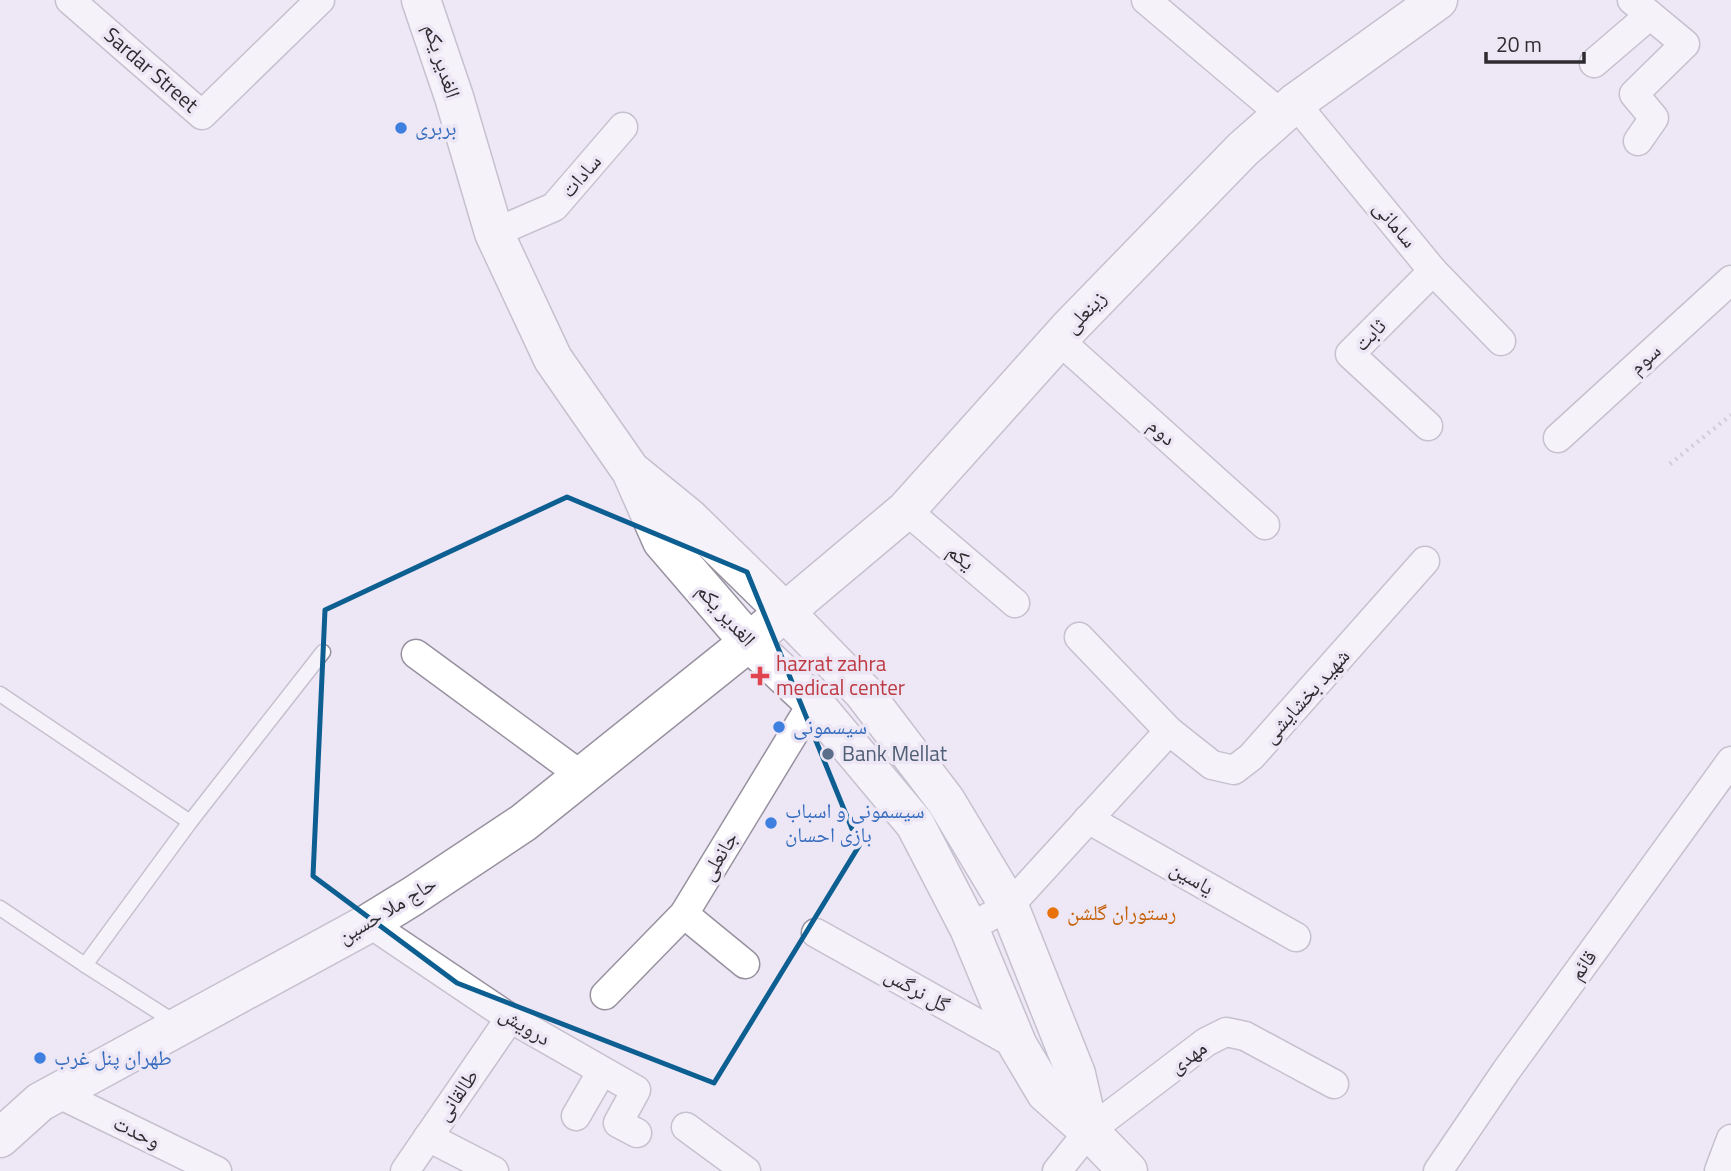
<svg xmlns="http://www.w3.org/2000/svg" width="1731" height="1171" viewBox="0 0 1731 1171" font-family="'Titillium Web','Noto Naskh Arabic',sans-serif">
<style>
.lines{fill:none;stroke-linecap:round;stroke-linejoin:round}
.lane-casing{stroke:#97919f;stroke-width:17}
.street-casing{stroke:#97919f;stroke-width:31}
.secondary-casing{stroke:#97919f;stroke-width:41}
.path{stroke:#afabb6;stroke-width:4.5;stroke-dasharray:2 5;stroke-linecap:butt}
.lane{stroke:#fff;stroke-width:14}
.street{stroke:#fff;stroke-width:28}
.secondary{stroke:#fff;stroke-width:38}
.marked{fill:none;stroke:#0d5e91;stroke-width:5;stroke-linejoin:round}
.shop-dot{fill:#3f7fe0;stroke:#ede7f5;stroke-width:2.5}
.health-dot{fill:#e0444e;stroke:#ede7f5;stroke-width:2.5}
.service-dot{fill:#5c6f8a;stroke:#ede7f5;stroke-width:2.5}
.food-dot{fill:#e8710a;stroke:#ede7f5;stroke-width:2.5}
.labels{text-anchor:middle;stroke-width:7;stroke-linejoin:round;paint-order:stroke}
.street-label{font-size:21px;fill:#2e2c31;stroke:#ede7f5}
.shop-label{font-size:21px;fill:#366cbe;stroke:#ede7f5;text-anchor:start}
.health-label{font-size:21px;fill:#be3a42;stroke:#ede7f5;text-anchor:start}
.service-label{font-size:21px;fill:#4e5e75;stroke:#ede7f5;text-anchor:start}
.food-label{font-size:21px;fill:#c56008;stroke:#ede7f5;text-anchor:start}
</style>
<rect width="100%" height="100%" fill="#ede7f5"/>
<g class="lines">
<g class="lane-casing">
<g id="lane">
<polyline points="0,694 190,822"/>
<polyline points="0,908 85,965 176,1023"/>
<polyline points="85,965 190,822 323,652"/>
</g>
</g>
<g class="street-casing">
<g id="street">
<polyline points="70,0 202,115 320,0"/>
<polyline points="1146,0 1282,115"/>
<polyline points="1632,0 1685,44 1634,94 1654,118 1638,141"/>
<polyline points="1594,63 1650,15"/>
<polyline points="1295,103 1433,271 1501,341"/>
<polyline points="494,233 554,207 623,127"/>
<polyline points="1059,340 1265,525"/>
<polyline points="1428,426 1350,354 1433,271"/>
<polyline points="1558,438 1731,280"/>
<polyline points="906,510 1015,603"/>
<polyline points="1079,637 1169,731 1212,765 1234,770 1251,757 1425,561"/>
<polyline points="416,654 582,776"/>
<polyline points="1088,819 1296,937"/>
<polyline points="684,914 745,964"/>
<polyline points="369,923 510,1018 636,1090 618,1123 637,1133"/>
<polyline points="969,928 1009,906 1169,731"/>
<polyline points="816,933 1018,1046"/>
<polyline points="605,995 684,914 813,702"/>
<polyline points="57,1093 217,1171"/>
<polyline points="576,1116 602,1071"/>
<polyline points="686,1127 746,1171"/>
<polyline points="428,1137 494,1171"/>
<polyline points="405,1171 510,1018"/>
<polyline points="1057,1171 1089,1131 1206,1042 1226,1032 1245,1036 1334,1084"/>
<polyline points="1438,1171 1506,1071 1731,761"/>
<polyline points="1719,1171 1731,1139"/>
</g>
</g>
<g class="secondary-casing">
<g id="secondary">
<polyline points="421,0 454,97 494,233 553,359 631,471 662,541 749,642 813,702 915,824 969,928 1018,1046 1046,1093 1089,1131 1128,1171"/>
<polyline points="635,474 689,518 784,611 863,692 946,801 1009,906 1076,1074 1089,1131"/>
<polyline points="0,1138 40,1102 369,923 413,896 523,823 749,642 906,510 1070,327 1243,149 1295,103 1438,0"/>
</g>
</g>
<polyline class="path" points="1670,464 1731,415"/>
<use href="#lane" class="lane"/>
<use href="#street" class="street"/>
<use href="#secondary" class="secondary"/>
</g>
<path d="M0 0H1731V1171H0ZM 567,497 L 747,572 L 859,846 L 714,1083 L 457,983 L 313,876 L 325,610 Z" fill="#ede7f5" fill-opacity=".55" fill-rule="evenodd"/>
<path class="marked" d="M 567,497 L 747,572 L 859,846 L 714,1083 L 457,983 L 313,876 L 325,610 Z"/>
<g class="shop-dot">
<circle cx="401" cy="128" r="7"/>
<circle cx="779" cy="727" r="7"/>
<circle cx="771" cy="823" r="7"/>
<circle cx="40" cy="1058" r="7"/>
</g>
<path class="health-dot" d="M756.5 665.5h7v7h7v7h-7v7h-7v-7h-7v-7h7z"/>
<circle class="service-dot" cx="828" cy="754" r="7"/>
<circle class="food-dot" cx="1053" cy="913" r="7"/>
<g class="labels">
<g class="street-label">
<text transform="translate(442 61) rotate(72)" y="7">الغدیر یکم</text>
<text transform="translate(151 70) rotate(41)" y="7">Sardar Street</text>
<text transform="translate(581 176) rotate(-49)" y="7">سادات</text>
<text transform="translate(1395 224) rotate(50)" y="7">سامانی</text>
<text transform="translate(1085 312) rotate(-46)" y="7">زینعلی</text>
<text transform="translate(1370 335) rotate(-46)" y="7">ثابت</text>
<text transform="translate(1645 359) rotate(-42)" y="7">سوم</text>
<text transform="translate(1162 432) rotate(42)" y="7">دوم</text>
<text transform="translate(961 557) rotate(40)" y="7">یکم</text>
<text transform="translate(726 615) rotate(48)" y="7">الغدیر یکم</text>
<text transform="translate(1306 696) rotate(-48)" y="7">شهید بخشایشی</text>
<text transform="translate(719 856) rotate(-59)" y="7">جانعلی</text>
<text transform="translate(1192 878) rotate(30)" y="7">یاسین</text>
<text transform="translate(387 910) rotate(-31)" y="7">حاج ملا حسین</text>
<text transform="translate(1583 965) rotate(-54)" y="7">قائم</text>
<text transform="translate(917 990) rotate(29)" y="7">گل نرگس</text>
<text transform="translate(525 1026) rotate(31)" y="7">درویش</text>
<text transform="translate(1188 1057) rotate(-36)" y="7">مهدی</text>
<text transform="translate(457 1095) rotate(-55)" y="7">طالقانی</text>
<text transform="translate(137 1132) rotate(26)" y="7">وحدت</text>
</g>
<g class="shop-label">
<text x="415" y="135">بربری</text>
<text x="793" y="734">سیسمونی</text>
<text x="785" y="818">سیسمونی و اسباب<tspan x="785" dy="24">بازی احسان</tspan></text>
<text x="54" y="1065">طهران پنل غرب</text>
</g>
<g class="health-label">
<text x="776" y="671">hazrat zahra<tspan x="776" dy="24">medical center</tspan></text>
</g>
<g class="service-label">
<text x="842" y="761">Bank Mellat</text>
</g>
<g class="food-label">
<text x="1067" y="920">رستوران گلشن</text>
</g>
</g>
<path d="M1486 52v10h98v-10" fill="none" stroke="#2e2c31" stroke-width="3.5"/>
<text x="1496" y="52" font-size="21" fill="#2e2c31" stroke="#ede7f5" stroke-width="5" paint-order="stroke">20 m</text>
</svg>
